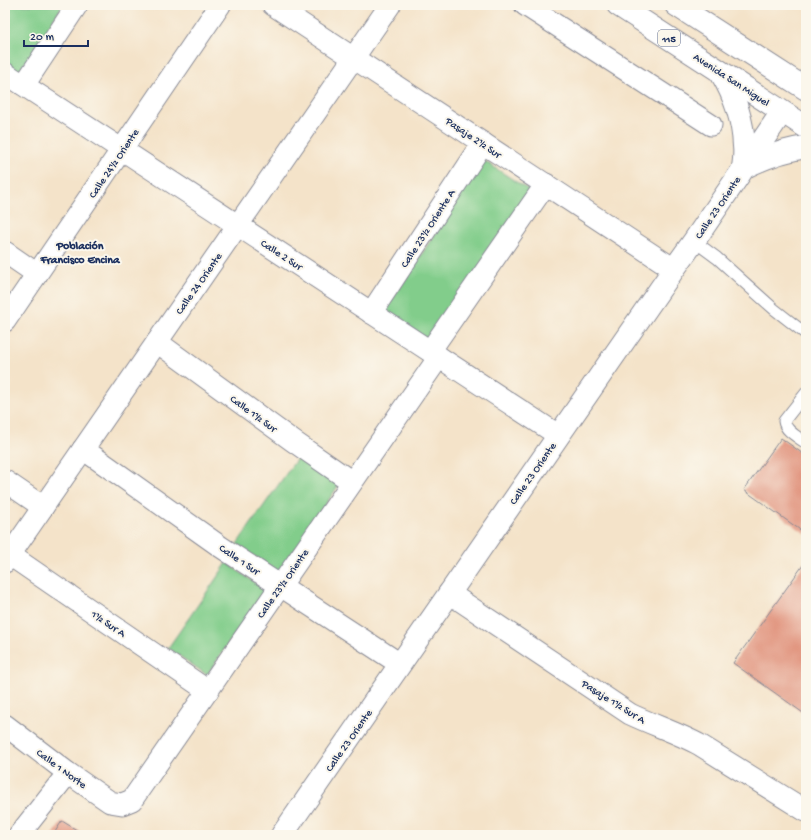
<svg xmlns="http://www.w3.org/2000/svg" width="811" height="840" viewBox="0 0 811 840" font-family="'Gochi Hand',sans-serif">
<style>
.green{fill:#82cd8b;stroke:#4e7e74}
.building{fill:#e09079}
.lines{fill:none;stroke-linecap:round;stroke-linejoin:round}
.lane-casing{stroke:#888994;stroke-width:13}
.street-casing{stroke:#888994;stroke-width:23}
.secondary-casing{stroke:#888994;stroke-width:24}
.highway-casing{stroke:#888994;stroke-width:24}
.lane{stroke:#fff;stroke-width:11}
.street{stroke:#fff;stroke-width:21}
.secondary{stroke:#fff;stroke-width:22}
.highway{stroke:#fff;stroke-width:22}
.labels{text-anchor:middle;stroke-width:4;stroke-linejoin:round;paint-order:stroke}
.shield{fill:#fbf7ec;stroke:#5e6b89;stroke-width:1}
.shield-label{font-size:10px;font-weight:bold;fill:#1b2f5e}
.street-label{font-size:11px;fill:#1b2f5e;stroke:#fbf7ec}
.neighbourhood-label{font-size:12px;font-weight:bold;fill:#1b2f5e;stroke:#fbf7ec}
</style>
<rect width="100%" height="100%" fill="#fbf7ec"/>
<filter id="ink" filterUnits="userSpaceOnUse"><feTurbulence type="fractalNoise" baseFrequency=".025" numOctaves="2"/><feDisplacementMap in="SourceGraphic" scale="8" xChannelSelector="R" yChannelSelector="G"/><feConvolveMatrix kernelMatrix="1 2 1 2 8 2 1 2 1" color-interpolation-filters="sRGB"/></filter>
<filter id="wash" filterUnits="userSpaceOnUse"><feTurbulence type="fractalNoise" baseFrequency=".012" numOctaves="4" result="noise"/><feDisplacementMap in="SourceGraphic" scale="16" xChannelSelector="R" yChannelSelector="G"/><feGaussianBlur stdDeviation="0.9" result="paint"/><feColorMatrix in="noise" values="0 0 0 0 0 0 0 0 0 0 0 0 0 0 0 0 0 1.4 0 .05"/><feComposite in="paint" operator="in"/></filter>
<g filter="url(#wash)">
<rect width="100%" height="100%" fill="#f4e3c9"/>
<g class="green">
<polygon points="5,5 63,5 19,72 5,63"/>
<polygon points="483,160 532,192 428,342 384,312"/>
<polygon points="300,454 342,480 279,574 237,544"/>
<polygon points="227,563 265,590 207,675 168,648"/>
</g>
<g id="blocks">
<g class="building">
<polygon points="781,438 806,456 806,534 744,490"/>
<polygon points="806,561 806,715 733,663"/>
<polygon points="62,821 80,832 78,835 53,835"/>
</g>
</g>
</g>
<g filter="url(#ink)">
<use href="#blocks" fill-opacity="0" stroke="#888994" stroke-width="1"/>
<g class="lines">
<g class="lane-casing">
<g id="lane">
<polyline points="694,241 717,258 774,309 806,334"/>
<path d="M 806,393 L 784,421 C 785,431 798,437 806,443"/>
</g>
</g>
<g class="street-casing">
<g id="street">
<polyline points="273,5 674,269"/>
<polyline points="525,5 711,125"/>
<polyline points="5,73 558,435"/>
<polyline points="24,85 77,5"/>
<polyline points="5,252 37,274"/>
<polyline points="371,313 483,143"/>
<polyline points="5,321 220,5"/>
<polyline points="157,342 293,441 352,482"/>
<polyline points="430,351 546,184"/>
<polyline points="83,449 221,547 400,664"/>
<polyline points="5,481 43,507"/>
<polyline points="10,555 208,691"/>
<polyline points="5,562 390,5"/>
<path d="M 449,593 L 630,714 C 653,725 678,733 700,745 L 806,811"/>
<polyline points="5,725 68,773 110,802 122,804 132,800 439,357"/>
<polyline points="19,835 68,773"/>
</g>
</g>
<g class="secondary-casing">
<polyline id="secondary" points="282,835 674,269 694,241 782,112"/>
</g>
<g class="highway-casing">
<g id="highway">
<polyline points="618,5 806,127"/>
<polyline points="676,5 806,89"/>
<path d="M 721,73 C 734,95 743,120 744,146 C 745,153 744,161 743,168"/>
<path d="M 743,168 C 763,158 784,150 806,147"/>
</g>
</g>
<use href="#lane" class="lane"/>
<use href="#street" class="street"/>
<use href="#secondary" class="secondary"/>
<use href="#highway" class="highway"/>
</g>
</g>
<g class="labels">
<rect class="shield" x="658" y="30" width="22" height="16" rx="3"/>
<g class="shield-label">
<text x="669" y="42">115</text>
</g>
<g class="street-label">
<text transform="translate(732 79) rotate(33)" y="4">Avenida San Miguel</text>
<text transform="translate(474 137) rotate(34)" y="4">Pasaje 2½ Sur</text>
<text transform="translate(113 163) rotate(-56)" y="4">Calle 24½ Oriente</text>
<text transform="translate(717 207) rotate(-56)" y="4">Calle 23 Oriente</text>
<text transform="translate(427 228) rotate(-57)" y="4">Calle 23½ Oriente A</text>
<text transform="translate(282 254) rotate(33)" y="4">Calle 2 Sur</text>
<text transform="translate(198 283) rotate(-55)" y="4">Calle 24 Oriente</text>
<text transform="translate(254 413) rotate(36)" y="4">Calle 1½ Sur</text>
<text transform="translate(532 473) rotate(-55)" y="4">Calle 23 Oriente</text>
<text transform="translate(240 559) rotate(34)" y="4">Calle 1 Sur</text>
<text transform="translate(282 583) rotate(-55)" y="4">Calle 23½ Oriente</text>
<text transform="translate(109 623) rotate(34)" y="4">1½ Sur A</text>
<text transform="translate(614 701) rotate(32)" y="4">Pasaje 1½ Sur A</text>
<text transform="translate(348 740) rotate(-55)" y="4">Calle 23 Oriente</text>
<text transform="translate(62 768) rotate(36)" y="4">Calle 1 Norte</text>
</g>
<g class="neighbourhood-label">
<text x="80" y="249">Población<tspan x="80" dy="14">Francisco Encina</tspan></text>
</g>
</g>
<rect width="811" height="840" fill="none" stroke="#fbf7ec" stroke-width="20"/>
<path d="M24 40v6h64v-6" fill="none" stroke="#1b2f5e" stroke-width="2"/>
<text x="30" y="40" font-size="12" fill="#1b2f5e" stroke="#fbf7ec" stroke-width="3" paint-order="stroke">20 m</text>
</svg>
